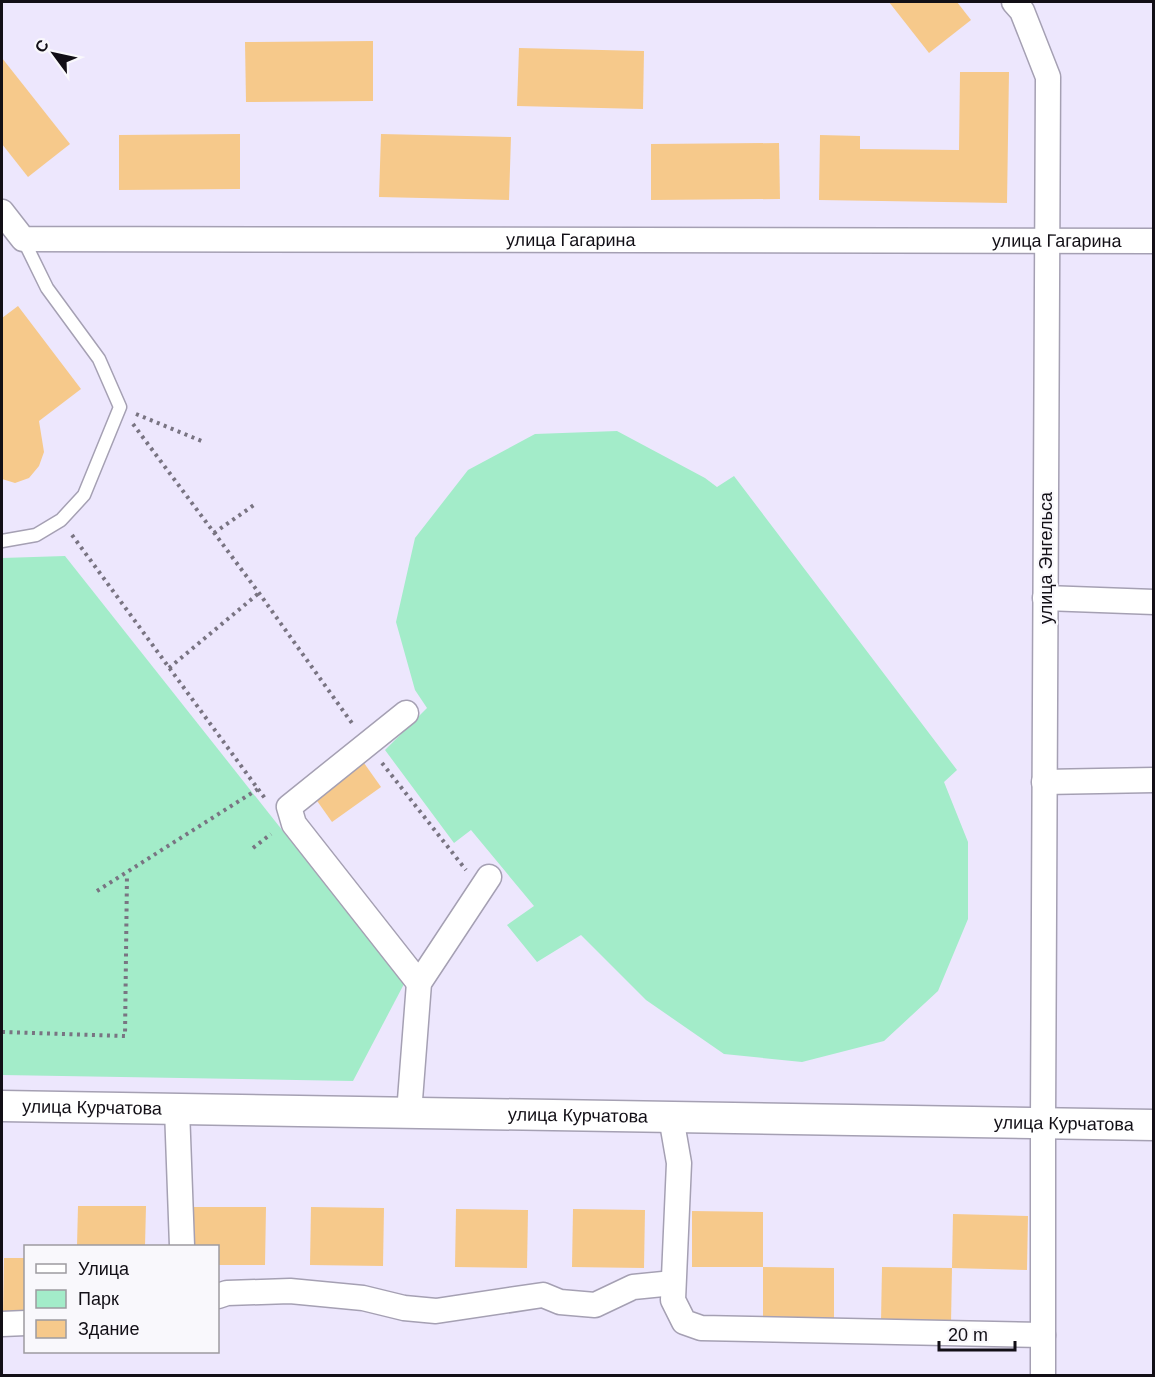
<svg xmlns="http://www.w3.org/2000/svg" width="1155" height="1377" viewBox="0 0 1155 1377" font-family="Arial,sans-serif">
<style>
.green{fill:#a3ecc9}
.building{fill:#f6c98b}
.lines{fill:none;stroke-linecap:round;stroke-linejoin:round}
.service-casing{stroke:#a5a0b3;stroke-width:15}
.minor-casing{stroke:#a5a0b3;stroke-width:27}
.tertiary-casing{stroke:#a5a0b3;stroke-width:33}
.path{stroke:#797482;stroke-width:4;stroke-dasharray:3 4.5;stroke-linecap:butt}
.service{stroke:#fff;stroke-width:12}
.minor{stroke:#fff;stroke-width:24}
.tertiary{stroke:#fff;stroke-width:30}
.labels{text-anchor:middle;stroke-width:4.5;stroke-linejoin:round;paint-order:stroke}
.street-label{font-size:18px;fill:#120f16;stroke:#f9f8fc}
</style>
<rect width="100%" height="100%" fill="#ede7fd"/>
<g class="green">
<polygon points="617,431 705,478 717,487 734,476 957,770 944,782 968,842 968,919 938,991 884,1041 802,1062 724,1054 646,1000 581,935 537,962 507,925 534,906 471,830 454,843 385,750 427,708 415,690 396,622 415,538 468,470 535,434"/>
<polygon points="65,556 404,984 353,1081 2,1075 2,558"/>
</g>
<g class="building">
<polygon points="889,2 957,2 971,20 929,53"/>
<polygon points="373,41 373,101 246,102 245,42"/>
<polygon points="519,48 644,51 643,109 517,106"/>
<polygon points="2,58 70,144 28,177 2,144"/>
<polygon points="960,72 1009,72 1007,203 819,200 820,135 860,136 860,149 959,150"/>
<polygon points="240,134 240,189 119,190 119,135"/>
<polygon points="381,134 511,137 509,200 379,197"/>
<polygon points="779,143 780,199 651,200 651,144"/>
<polygon points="18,306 81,389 39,421 44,452 39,466 29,478 15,483 2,479 2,318"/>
<polygon points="364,763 381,787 332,822 315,798"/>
<polygon points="78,1206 146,1206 145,1246 77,1246"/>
<polygon points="193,1207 266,1207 265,1265 218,1265 218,1246 193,1246"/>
<polygon points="311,1207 384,1208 383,1266 310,1265"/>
<polygon points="456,1209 528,1210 527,1268 455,1267"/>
<polygon points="573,1209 645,1210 644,1268 572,1267"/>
<polygon points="692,1211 763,1212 763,1267 834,1268 834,1327 763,1327 763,1267 692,1267"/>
<polygon points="953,1214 1028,1216 1027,1270 952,1268"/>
<polygon points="4,1258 26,1258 26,1314 3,1314"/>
<polygon points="882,1267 952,1268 951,1324 881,1322"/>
</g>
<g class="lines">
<g class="service-casing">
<polyline id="service" points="2,541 36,535 61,520 84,495 120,407 99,359 47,288 23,239"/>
</g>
<g class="minor-casing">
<g id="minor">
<polyline points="1014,2 1022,11 1048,77 1043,1122 1043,1376"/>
<path id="s1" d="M 2,212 L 23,239 L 1154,241"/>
<polyline points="1045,598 1154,602"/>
<polyline points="406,713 289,807 294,824 419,983"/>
<polyline points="1044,782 1154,780"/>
<polyline points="177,1109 182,1246"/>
<polyline points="409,1113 419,983 489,877"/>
<polyline points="671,1117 679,1163 673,1300 684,1322 701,1328 1043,1335"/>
<polyline points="218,1296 227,1293 290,1291 363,1298 404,1308 436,1311 543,1295 560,1302 595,1305 633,1287 673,1283"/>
<polyline points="2,1324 26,1323"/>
</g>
</g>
<g class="tertiary-casing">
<g id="tertiary">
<path id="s2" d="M 2,1106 L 1154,1125"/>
</g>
</g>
<g class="path">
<polyline points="136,414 204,442"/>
<polyline points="133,424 259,593 354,726"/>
<polyline points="214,533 254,505"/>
<polyline points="72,535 258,789 97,891"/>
<polyline points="169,668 259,593"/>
<polyline points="382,763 466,870"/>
<polyline points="258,789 267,801"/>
<polyline points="253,848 271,834"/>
<polyline points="2,1032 125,1036 127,874"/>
</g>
<use href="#service" class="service"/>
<use href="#minor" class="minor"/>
<use href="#tertiary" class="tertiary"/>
</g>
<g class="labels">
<g class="street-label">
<text dy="6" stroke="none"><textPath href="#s1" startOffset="582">улица Гагарина</textPath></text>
<text dy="6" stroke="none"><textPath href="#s1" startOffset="1068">улица Гагарина</textPath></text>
<text transform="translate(1046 558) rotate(-90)" y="6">улица Энгельса</text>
<text dy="6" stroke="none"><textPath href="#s2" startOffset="90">улица Курчатова</textPath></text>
<text dy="6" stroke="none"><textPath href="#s2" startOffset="576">улица Курчатова</textPath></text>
<text dy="6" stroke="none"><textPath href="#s2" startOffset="1062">улица Курчатова</textPath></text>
</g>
</g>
<rect width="1155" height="1377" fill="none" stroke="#120f16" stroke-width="6"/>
<rect x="24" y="1245" width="195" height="108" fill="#f9f8fc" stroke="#9d9ba0" stroke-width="1.5"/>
<rect x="36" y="1264" width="30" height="9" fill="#ffffff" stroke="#9d9ba0" stroke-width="1.5"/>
<text x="78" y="1275" font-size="18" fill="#120f16">Улица</text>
<rect x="36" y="1290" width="30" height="18" fill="#a3ecc9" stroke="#9d9ba0" stroke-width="1.5"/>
<text x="78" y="1305" font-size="18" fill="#120f16">Парк</text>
<rect x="36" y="1320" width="30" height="18" fill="#f6c98b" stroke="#9d9ba0" stroke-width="1.5"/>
<text x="78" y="1335" font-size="18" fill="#120f16">Здание</text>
<g transform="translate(54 54) rotate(303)" stroke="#f9f8fc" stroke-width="4.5" paint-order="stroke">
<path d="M0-4.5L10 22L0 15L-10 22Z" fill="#120f16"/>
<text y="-9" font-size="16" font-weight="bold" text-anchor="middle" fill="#120f16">С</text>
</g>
<path d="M939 1341v9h76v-9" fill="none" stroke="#120f16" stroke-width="3"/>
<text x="948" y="1341" font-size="18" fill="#120f16" stroke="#f9f8fc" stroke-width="4.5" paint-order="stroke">20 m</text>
</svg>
